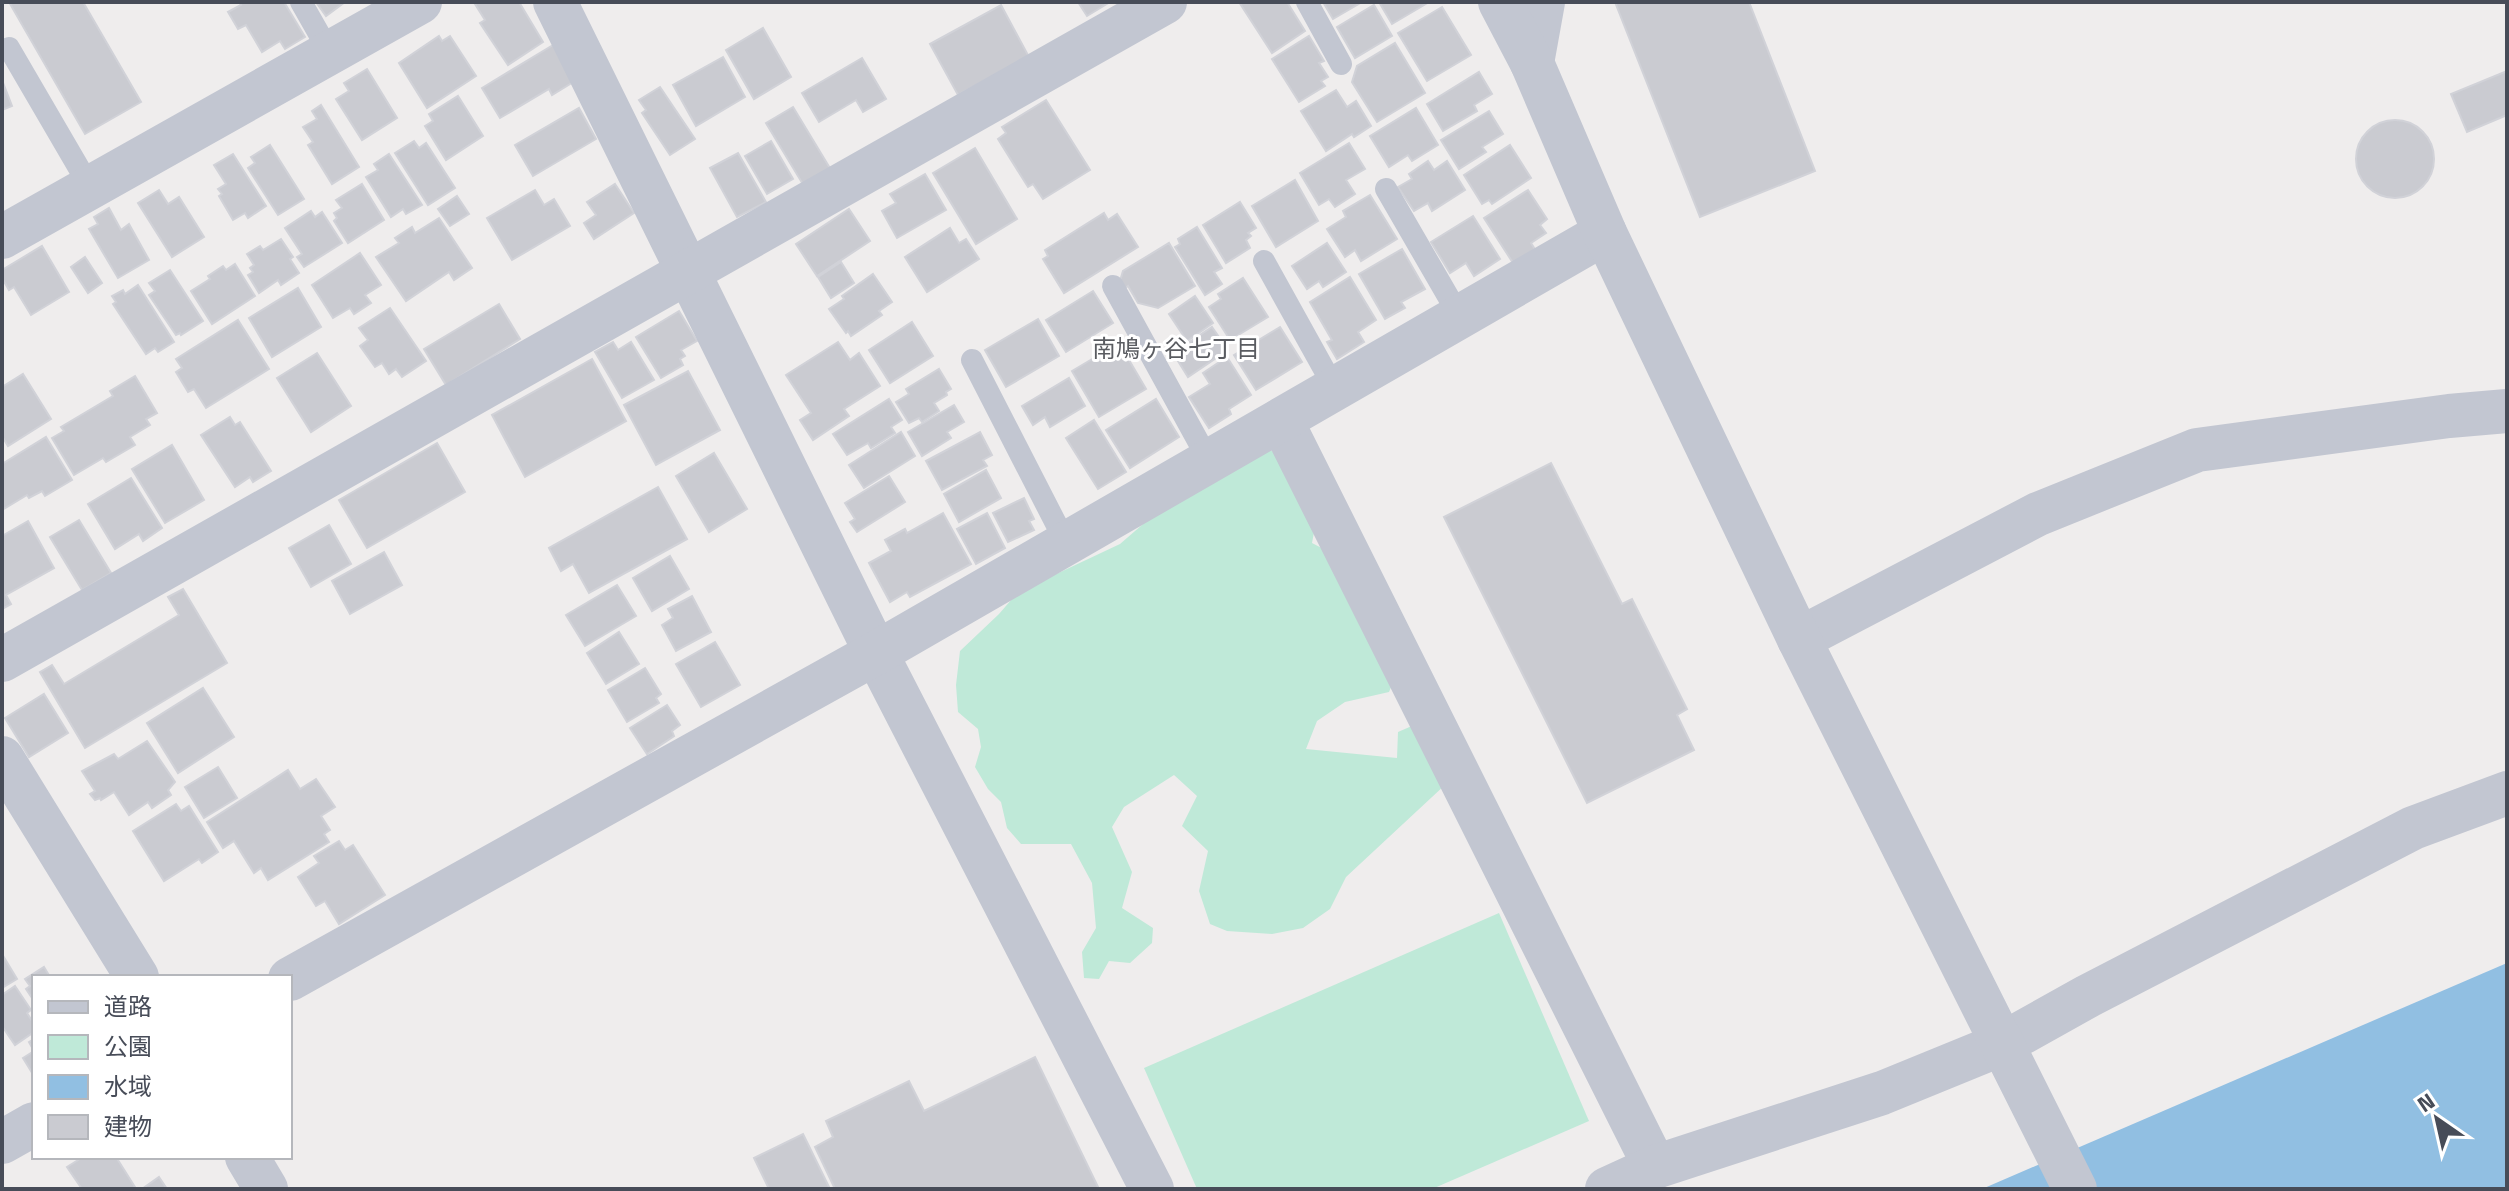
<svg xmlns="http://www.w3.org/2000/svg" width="2509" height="1191" viewBox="0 0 2509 1191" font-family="'Titillium Web','Noto Sans JP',sans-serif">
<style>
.green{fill:#bfe9d8}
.water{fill:#91bfe2}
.building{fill:#cacbd1;stroke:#d1d2d8;stroke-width:2}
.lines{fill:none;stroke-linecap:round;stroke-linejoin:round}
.service{stroke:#c2c6d1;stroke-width:22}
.minor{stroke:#c2c6d1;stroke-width:44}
.tertiary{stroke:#c2c6d1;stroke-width:44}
.labels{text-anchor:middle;stroke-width:6;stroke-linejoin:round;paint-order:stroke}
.neighbourhood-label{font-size:24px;fill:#5a5c61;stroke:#fff}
</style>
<rect width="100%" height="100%" fill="#efeded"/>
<g class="green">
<polygon points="1269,449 1293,466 1316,522 1312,543 1337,556 1396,675 1389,692 1345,702 1317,721 1306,749 1397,758 1398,732 1421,722 1446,784 1346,877 1330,909 1303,928 1272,934 1227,931 1210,924 1199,891 1208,851 1182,826 1197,796 1174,775 1124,807 1112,827 1132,872 1122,908 1153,928 1152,943 1130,963 1109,961 1099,979 1084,978 1082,952 1096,928 1092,883 1071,844 1021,844 1007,828 1001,802 988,789 975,767 981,747 978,729 958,712 956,685 960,651 999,614 1018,592 1120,544 1157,512"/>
<polygon points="1499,913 1589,1121 1432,1189 1197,1189 1144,1068"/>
</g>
<polygon class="water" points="2507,963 2507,1189 1982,1189"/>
<g class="building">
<polygon points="9,2 83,2 141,102 85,134"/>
<polygon points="239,2 284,2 305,37 285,49 280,41 262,52 246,25 238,29 228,12 241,5"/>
<polygon points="316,2 345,2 326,16"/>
<polygon points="478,2 519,2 543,42 508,65 480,23 485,20 475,4"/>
<polygon points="1078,2 1110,2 1087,16"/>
<polygon points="1239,2 1287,2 1305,31 1272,53"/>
<polygon points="1323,2 1362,2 1333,19"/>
<polygon points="1379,2 1429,2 1392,24"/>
<polygon points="1615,2 1749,2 1815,171 1700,217"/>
<polygon points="1001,5 1029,57 958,95 930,44"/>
<polygon points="1374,5 1392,36 1355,58 1337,27"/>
<polygon points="1442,7 1471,55 1427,81 1398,33"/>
<polygon points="763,28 791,77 754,99 726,50"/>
<polygon points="439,36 442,41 450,36 476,76 427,108 399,63"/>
<polygon points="1309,36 1324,61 1319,63 1328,77 1321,81 1325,86 1299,102 1272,59"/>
<polygon points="1395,43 1425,93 1377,122 1352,82 1357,66"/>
<polygon points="553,45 575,81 552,95 549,89 500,118 482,88"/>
<polygon points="723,57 745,97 696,126 673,85"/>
<polygon points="862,58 886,99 863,112 856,100 819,122 802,93"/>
<polygon points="367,69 397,118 362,140 336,99 349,91 344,83"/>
<polygon points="2507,71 2507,115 2467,132 2451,94"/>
<polygon points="1479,72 1492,94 1474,105 1477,111 1443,131 1427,104"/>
<polygon points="2,80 12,106 2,110"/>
<polygon points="660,87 695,139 670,155 642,113 646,110 639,100"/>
<polygon points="1336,90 1347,107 1356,101 1371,126 1354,137 1352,134 1326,151 1301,111"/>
<polygon points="458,96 483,136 446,160 425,126 433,121 429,114"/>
<polygon points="1046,100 1090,170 1043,199 1033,184 1028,187 998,139 1006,133 1002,127"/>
<polygon points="321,105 359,167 332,184 308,145 313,142 303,127 317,119 312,111"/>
<polygon points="793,107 831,170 804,186 766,123"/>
<polygon points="579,108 596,139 533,176 515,145"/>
<polygon points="1416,108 1438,145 1412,161 1408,155 1389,167 1370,136"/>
<polygon points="1489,111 1503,134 1482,147 1486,152 1459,169 1441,140"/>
<circle cx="2395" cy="159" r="39"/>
<polygon points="414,141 419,148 426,143 455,188 428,205 395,153"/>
<polygon points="771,141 793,179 767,194 745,156"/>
<polygon points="1349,143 1365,169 1346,180 1355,194 1335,207 1329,199 1319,205 1300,173"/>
<polygon points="270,145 304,199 278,215 248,168 255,163 251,157"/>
<polygon points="1510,145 1531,178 1492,204 1489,200 1482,204 1464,175"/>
<polygon points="975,148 1017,219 976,244 933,173"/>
<polygon points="738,153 766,202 737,217 710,168"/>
<polygon points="233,154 266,206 248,218 245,213 233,220 219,196 222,194 218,189 226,184 214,165"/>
<polygon points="389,154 422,205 406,214 403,209 391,217 366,177 378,170 374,164"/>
<polygon points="1428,161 1434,170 1447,161 1465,190 1432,211 1428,203 1414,211 1398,187 1412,179 1409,174"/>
<polygon points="925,174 946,210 897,238 882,211 896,203 890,194"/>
<polygon points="1295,180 1318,221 1276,247 1252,206"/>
<polygon points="362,184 384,220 348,243 334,221 337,218 334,213 342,208 336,200"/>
<polygon points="615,184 634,213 594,239 584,223 596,215 587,202"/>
<polygon points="159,190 168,204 179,197 204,237 172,257 138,203"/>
<polygon points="535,190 544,205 554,199 570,226 512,260 487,218"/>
<polygon points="1528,190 1547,219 1540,225 1546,233 1531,243 1536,251 1515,266 1484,218"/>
<polygon points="1370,195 1397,239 1361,261 1355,250 1345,257 1327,229 1346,217 1343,211"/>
<polygon points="457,196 469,214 450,226 438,209"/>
<polygon points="1240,202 1256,228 1248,233 1251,236 1246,240 1250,248 1226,263 1203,225"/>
<polygon points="109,208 121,230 129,224 149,260 118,278 89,229 98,224 94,217"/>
<polygon points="849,209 870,241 817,276 796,244"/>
<polygon points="311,211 315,217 322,212 342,243 304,267 297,257 302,254 285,228"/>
<polygon points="1104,213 1108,220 1117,214 1138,247 1064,293 1043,259 1048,256 1045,250"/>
<polygon points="1473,216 1500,259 1474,276 1466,263 1450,273 1431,242"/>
<polygon points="439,218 472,268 454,280 449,272 406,301 376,257 399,243 395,238 412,227 415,233"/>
<polygon points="1197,227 1222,268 1214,272 1222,284 1205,295 1175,247 1180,244 1178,239"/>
<polygon points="950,228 959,243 966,239 979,259 927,292 905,257"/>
<polygon points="281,239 293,257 290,259 299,273 281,285 278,280 259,293 248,275 253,272 250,268 254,265 247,254 260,246 263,250"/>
<polygon points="1169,243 1195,286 1158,308 1138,303 1128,286 1124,289 1120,281 1123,271"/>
<polygon points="1327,243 1346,272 1323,287 1319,281 1307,289 1292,266"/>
<polygon points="42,246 69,292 31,315 14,287 9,290 2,278 2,270"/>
<polygon points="1402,249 1425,289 1401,302 1405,308 1385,319 1359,274"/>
<polygon points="360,253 381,285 365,295 371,303 354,314 350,308 333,318 312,285"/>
<polygon points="85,257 102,283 88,293 71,267"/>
<polygon points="841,262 854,283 831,298 818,277"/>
<polygon points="235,264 255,296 212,324 191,291 210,279 208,276 223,266 226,270"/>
<polygon points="170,270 203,321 181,335 180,333 176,335 149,295 155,291 149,283"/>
<polygon points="873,274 892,302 879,311 882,315 851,336 848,331 846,333 829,309 844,299 842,296"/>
<polygon points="1350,277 1376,320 1358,332 1364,342 1337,359 1327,342 1332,340 1310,302"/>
<polygon points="1243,278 1268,317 1230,340 1209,307 1221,299 1218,294"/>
<polygon points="138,285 174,342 158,352 155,348 146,354 113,304 116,302 112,296 123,290 125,294"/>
<polygon points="298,288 321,327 272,357 249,318"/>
<polygon points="1093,291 1113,323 1066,352 1046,320"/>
<polygon points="1195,296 1213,323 1187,341 1169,314"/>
<polygon points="499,304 520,339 446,385 424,349"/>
<polygon points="390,308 426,361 402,377 396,369 389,374 382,363 375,367 360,346 368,340 359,328"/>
<polygon points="679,311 697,341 681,350 685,356 680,359 683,365 661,378 636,337"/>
<polygon points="1038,319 1059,356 1006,387 985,350"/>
<polygon points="238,320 269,369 206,408 194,389 188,392 176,372 182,368 176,359"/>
<polygon points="912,322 933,356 890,383 869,350"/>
<polygon points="1212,327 1228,350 1188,377 1173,353"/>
<polygon points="1280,327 1302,362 1256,390 1234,355"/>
<polygon points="613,342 618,350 631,342 654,380 622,398 595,352"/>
<polygon points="838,342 850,360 859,353 880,386 844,409 849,416 813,440 800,420 811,413 786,375"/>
<polygon points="1119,343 1146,389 1099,417 1072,371"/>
<polygon points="317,353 351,406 311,432 277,378"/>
<polygon points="1227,357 1251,395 1229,409 1231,414 1209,428 1189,397 1210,384 1203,373"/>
<polygon points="592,359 626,421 525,477 492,415"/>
<polygon points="939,369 951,389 946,392 947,395 934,403 939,411 922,422 919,418 909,423 896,402 909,394 906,389"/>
<polygon points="688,371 720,430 656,465 624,405"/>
<polygon points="23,374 51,419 8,446 2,436 2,387"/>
<polygon points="135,376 157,413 146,419 150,425 130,437 135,445 106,462 103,458 74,475 52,438 64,431 61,427 113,396 110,391"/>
<polygon points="1069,378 1085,406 1050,427 1045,417 1033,425 1022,406"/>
<polygon points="889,399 902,420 891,427 895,433 871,448 868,443 847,455 833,434"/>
<polygon points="1156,399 1179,437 1130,468 1106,430"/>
<polygon points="954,405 964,422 947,432 951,438 922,456 908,432"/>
<polygon points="230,417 235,425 240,422 271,471 253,482 250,477 235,487 201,435"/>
<polygon points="1094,420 1126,472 1098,489 1066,438"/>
<polygon points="901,432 915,456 864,488 849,465"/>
<polygon points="980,432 992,455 983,460 987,466 942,490 926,461"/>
<polygon points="46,437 72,480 45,496 42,491 29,498 27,495 2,510 2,464"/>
<polygon points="437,443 465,492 367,548 339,500"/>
<polygon points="172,445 204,500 165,523 132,469"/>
<polygon points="714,453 747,509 709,532 676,476"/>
<polygon points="1551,463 1622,604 1632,599 1687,709 1677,715 1694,750 1587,803 1444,517"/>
<polygon points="986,470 1001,498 959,522 944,494"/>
<polygon points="889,476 905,502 857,532 850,522 855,519 845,503"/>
<polygon points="131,478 162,528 143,541 139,534 115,549 88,504"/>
<polygon points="658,487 687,539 589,593 573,564 561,571 549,548"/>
<polygon points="1024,498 1034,519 1029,521 1034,530 1008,542 993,513"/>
<polygon points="943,513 971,564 910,597 907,592 890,602 869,563 891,551 885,540 905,529 907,533"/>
<polygon points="987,513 1005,548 976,564 957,529"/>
<polygon points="79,520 111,573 82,590 50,537"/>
<polygon points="28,521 54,568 6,595 11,604 2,609 2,536"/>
<polygon points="329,525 351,564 311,587 289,548"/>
<polygon points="384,552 402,585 350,614 332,581"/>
<polygon points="670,556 689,589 652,611 633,578"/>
<polygon points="617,585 636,616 585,646 566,615"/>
<polygon points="183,589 227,663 85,748 40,672 52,665 64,684 179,615 168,597"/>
<polygon points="692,596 711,632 676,651 662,625 673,618 668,609"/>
<polygon points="619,632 639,664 606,684 587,653"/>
<polygon points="715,642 740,685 701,707 676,664"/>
<polygon points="645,668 661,694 656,698 659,703 627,722 608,690"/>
<polygon points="203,688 234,737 178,773 147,723"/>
<polygon points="44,694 68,733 29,757 5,718"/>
<polygon points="667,705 680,725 672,731 674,736 647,754 630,728"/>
<polygon points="147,741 175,782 168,790 171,795 152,808 148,802 129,815 114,792 101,800 100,798 95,800 90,794 95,791 82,771 114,754 118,759"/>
<polygon points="218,767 237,798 204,818 185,787"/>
<polygon points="288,770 300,789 316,779 335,807 321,816 330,830 324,834 329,842 268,880 261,868 254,873 234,841 223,848 207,822"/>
<polygon points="176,804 181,811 189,806 218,852 202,863 199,859 164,881 133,831"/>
<polygon points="339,841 345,850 353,845 385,895 339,924 325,901 316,906 298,877 319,863 314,856"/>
<polygon points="2,954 17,979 2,988"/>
<polygon points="44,967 50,977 34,977 34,1001 26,989 30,986 25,979"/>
<polygon points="15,986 31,1010 27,1013 34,1024 34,1032 15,1045 2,1026 2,995"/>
<polygon points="34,1039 34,1076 23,1058 34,1051 29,1042"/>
<polygon points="1035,1057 1099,1189 835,1189 815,1147 833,1137 826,1121 909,1081 924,1111"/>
<polygon points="803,1134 830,1189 769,1189 754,1158"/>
<polygon points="83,1157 116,1157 135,1187 131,1189 82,1189 67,1167"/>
<polygon points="159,1177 167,1189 142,1189"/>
</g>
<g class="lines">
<g class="service">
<polyline points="301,2 330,53"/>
<polyline points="1307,2 1341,64"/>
<polyline points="9,48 90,187"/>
<polyline points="1386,189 1460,317"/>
<polyline points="1264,261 1335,389"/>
<polyline points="1113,286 1209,461"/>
<polyline points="972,360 1066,543"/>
</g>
<g class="minor">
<polyline points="555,2 876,653 1152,1189"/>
<polyline points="1532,63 1543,2"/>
<polyline points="2,237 420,2"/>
<polyline points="1281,420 1655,1167"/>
<polyline points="1799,639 2038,514 2197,450 2449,416 2507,411"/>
<polyline points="2,660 1165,2"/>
<polyline points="2,758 137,977"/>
<polyline points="290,979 876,653 1605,233"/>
<polyline points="2,1142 34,1124"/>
<polyline points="247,1157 266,1189"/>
<polyline points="1607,1189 1655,1167 1882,1093 2002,1044 2088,996 2413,828 2507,793"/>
</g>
<polyline class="tertiary" points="1500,2 1532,63 1605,233 1799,639 2075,1189"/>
</g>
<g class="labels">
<g class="neighbourhood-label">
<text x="1176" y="357">南鳩ヶ谷七丁目</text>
</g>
</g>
<rect width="2509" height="1191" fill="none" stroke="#474c58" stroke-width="8"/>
<rect x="32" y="975" width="260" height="184" fill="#ffffff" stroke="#b5b7bc" stroke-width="2"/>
<rect x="48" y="1001" width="40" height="12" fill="#c2c6d1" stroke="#b5b7bc" stroke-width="2"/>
<text x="104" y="1015" font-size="24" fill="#474c58">道路</text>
<rect x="48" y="1035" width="40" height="24" fill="#bfe9d8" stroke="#b5b7bc" stroke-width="2"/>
<text x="104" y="1055" font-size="24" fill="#474c58">公園</text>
<rect x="48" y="1075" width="40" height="24" fill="#91bfe2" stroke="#b5b7bc" stroke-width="2"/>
<text x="104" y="1095" font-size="24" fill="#474c58">水域</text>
<rect x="48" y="1115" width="40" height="24" fill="#cacbd1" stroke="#b5b7bc" stroke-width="2"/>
<text x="104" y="1135" font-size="24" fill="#474c58">建物</text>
<g transform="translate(2437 1119) rotate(326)" stroke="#ffffff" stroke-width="6" paint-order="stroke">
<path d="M0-6L14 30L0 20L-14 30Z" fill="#474c58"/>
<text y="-12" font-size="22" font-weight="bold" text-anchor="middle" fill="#474c58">N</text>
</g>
</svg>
